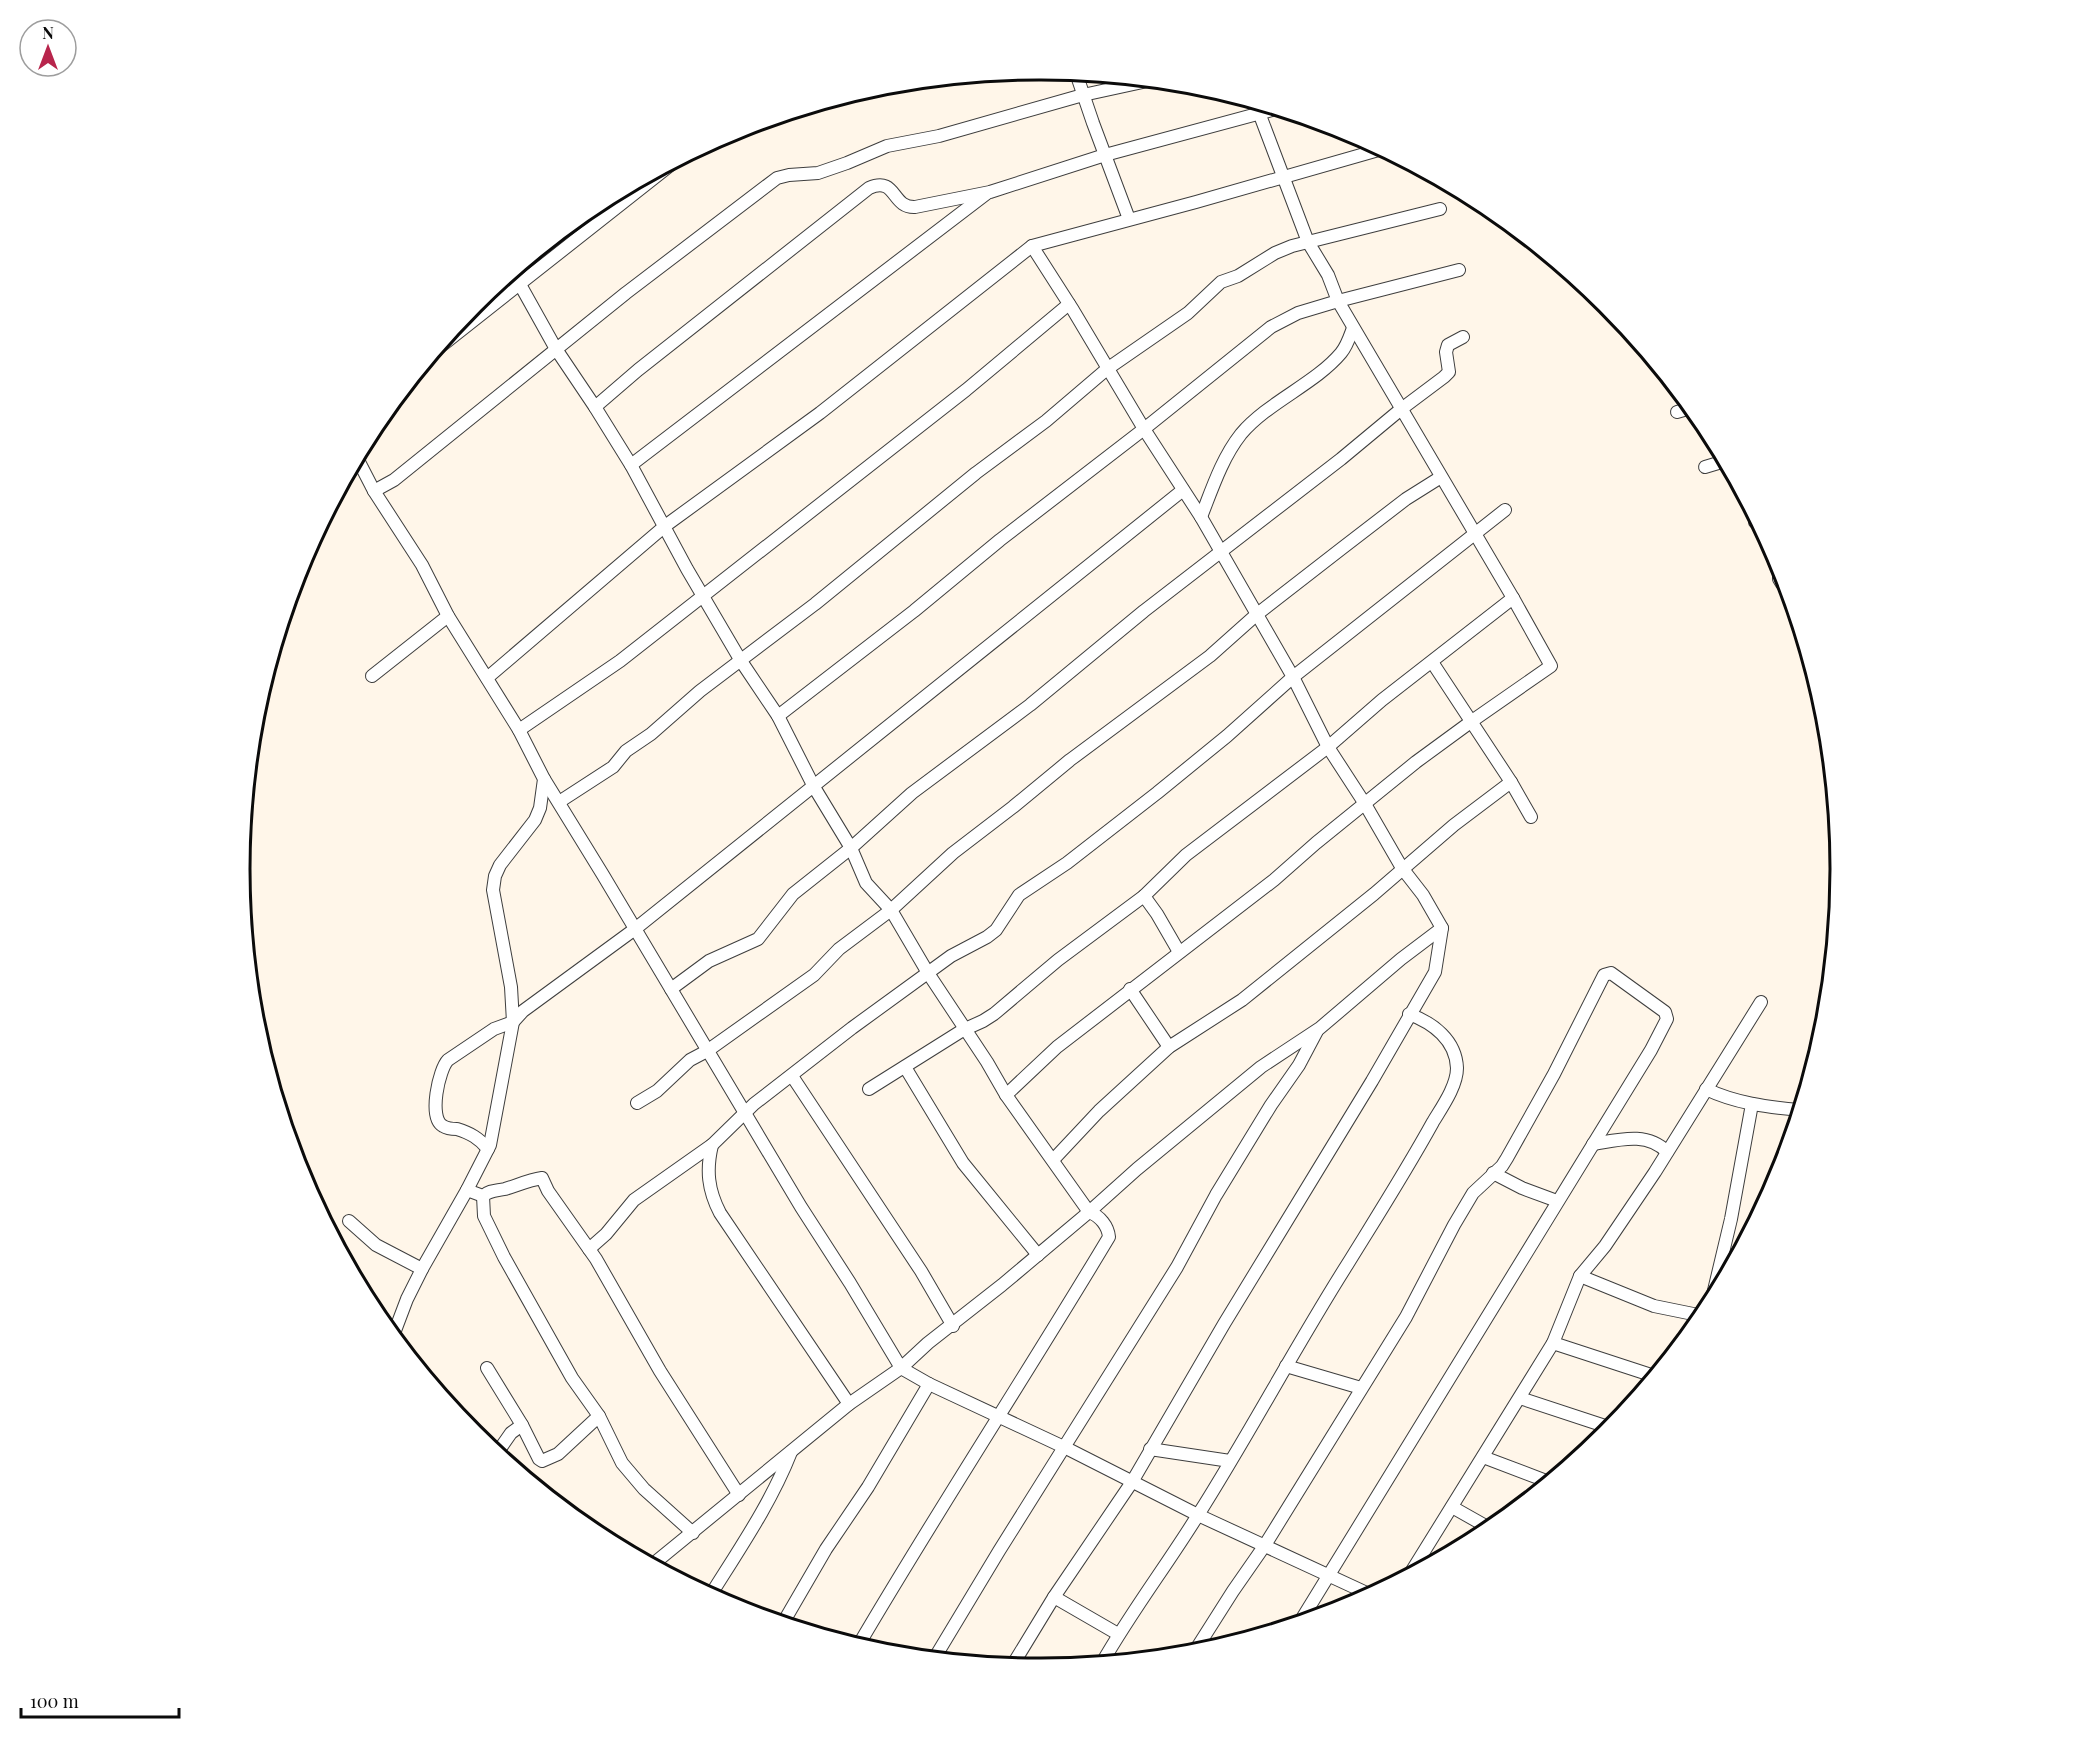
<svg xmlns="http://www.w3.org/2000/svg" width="2080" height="1738" viewBox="0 0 2080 1738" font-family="'Playfair Display',serif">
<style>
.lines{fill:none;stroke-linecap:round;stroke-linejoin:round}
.minor-casing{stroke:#3e3e3e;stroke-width:14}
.minor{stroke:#fff;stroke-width:12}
.rim{fill:none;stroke:#0b0b0b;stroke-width:3}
</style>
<rect width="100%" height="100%" fill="#fff6e9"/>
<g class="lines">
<g class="minor-casing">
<g id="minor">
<polyline points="1076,73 1093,123 1129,219"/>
<path d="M 513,272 L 556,349 L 595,407 L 631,465 L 687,569 L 741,661 L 778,716 L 814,787 L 851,848 L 866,883 L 891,910 L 928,973 L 987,1062 L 1006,1095 L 1089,1212 C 1100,1216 1108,1226 1109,1237 C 1027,1374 939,1508 858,1646"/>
<polyline points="436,350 673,163"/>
<path d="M 595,407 L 638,370 L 869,188 C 897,176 891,208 915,207 L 990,192 L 1105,155 L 1276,109"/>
<polyline points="1677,412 1691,408"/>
<polyline points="357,458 374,491 422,565 448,616 519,730 544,779 540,808 535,820 500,865 495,876 493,890 511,987 513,1022 490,1145 467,1190 422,1269 407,1299 393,1336"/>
<polyline points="631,465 986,194"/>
<polyline points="1705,467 1725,461"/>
<polyline points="374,491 394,480 626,293 777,178 789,175 818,173 847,163 887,146 939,136 1083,95 1152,80"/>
<path d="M 1201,517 C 1212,489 1222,458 1241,434 C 1268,402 1315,384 1341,353 C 1347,346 1350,336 1353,328"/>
<polyline points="1755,522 1757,522"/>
<polyline points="1779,563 1779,579 1782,584 1786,585"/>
<polyline points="1432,662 1511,782 1531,817"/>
<polyline points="372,676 448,616"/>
<polyline points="487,678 665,526 820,413 1032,246 1196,202 1382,149"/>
<polyline points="778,716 914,611 1000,540 1144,429 1271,327 1298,313 1338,301 1459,270"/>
<polyline points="519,730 620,661 966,390 1069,304"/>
<polyline points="544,779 603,875 801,1207 850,1283 901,1368 928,1343 1002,1285 1089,1212 1137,1169 1261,1067 1320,1028 1401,959 1442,928"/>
<polyline points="559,802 613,767 626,751 651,734 700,691 815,604 976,473 1046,421 1107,369 1188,313 1221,282 1238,276 1275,253 1292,246 1440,209"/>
<polyline points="1144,896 1157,914 1179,952"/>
<polyline points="671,989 709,961 758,939 793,894 851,848 912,793 1030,705 1144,611 1341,459 1400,410 1444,377 1449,372 1446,352 1448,345 1463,337"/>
<polyline points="1130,989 1169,1047"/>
<polyline points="905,1067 963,1163 1038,1255"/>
<polyline points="792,1076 921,1271 953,1326"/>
<polyline points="869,1089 963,1030 983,1021 994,1014 1058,960 1144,896 1186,855 1328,747 1382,700 1513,598"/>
<path d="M 1706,1089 C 1735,1103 1767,1107 1799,1110"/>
<polyline points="1006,1095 1057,1047 1274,880 1316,843 1416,762 1472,721 1551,666 1513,598 1338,301 1328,275 1308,242 1255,102"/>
<polyline points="637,1103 657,1091 690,1060 707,1051 814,975 839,949 891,910 953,853 1013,807 1070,760 1210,656 1256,615 1341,549 1406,499 1441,477"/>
<path d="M 1593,1144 C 1618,1140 1647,1131 1667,1152"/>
<path d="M 712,1145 C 706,1170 708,1190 720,1213 L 849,1404"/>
<path d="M 488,1149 C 479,1138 470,1133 457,1129 C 453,1129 446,1128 443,1126 C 428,1118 439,1069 448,1060 L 494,1029 L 513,1022 L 523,1011 L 635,929 L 1183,490"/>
<polyline points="1053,1160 1099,1111 1169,1047 1242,1000 1374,894 1454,825 1511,782"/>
<polyline points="1493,1173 1522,1188 1557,1201"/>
<path d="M 467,1190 L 483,1196 C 490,1190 496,1191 505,1189 C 518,1185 529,1180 542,1178 L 548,1191 L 596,1259 L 660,1371 L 739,1495"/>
<polyline points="483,1196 484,1216 504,1257 572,1378 599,1416 622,1463 644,1489 693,1533"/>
<polyline points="349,1221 376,1245 422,1269"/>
<polyline points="589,1249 606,1234 634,1200 712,1145 754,1104 852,1028 951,956 987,937 996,930 1019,895 1067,863 1157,793 1227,736 1293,677 1505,510"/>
<polyline points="1580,1276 1654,1306 1703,1316"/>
<polyline points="1711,1303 1731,1219 1752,1104"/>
<polyline points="1553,1343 1654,1376"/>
<polyline points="1286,1366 1361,1388"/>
<polyline points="487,1368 522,1425 539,1459 542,1461 558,1454 599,1416"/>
<polyline points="1520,1398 1611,1428"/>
<polyline points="1150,1449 1230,1461"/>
<polyline points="497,1453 511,1433 522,1425"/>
<polyline points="1483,1457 1549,1482"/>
<polyline points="1452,1507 1491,1529"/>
<polyline points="652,1565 849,1404 901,1368 929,1384 1066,1448 1198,1515 1371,1595"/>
<polyline points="1410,1574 1553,1343 1580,1276 1605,1246 1655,1172 1761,1002"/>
<path d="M 710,1596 C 740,1548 771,1503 791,1452"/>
<polyline points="1054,1597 1118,1634"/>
<polyline points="783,1623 826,1549 868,1487 929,1384"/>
<polyline points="1193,1654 1233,1591 1265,1545 1406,1317 1454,1225 1473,1193 1502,1166 1507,1158 1554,1074 1604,975 1611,973 1665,1012 1667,1019 1651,1050 1300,1622"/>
<polyline points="934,1659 999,1551 1177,1267 1216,1195 1271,1105 1299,1065 1317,1031"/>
<path d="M 1102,1663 C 1131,1612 1167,1565 1198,1515 C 1250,1433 1295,1347 1347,1265 C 1376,1218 1406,1171 1433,1122 C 1442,1107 1457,1086 1457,1068 C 1456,1040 1433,1023 1409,1014"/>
<polyline points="1012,1666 1054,1597 1132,1482 1224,1324 1372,1081 1435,972 1442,928 1423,895 1402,868 1365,804 1328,747 1293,677 1201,517 1144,429 1073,310 1032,246"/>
</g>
</g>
<use href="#minor" class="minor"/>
</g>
<path d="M0 0H2080V1738H0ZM1039 80H1041A789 789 0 0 1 1830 869V869A789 789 0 0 1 1041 1658H1039A789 789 0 0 1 250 869V869A789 789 0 0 1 1039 80Z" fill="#fff" fill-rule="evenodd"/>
<path class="rim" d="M1039 80H1041A789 789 0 0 1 1830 869V869A789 789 0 0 1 1041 1658H1039A789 789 0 0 1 250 869V869A789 789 0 0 1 1039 80Z"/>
<g transform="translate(48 48)"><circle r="28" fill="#ffffff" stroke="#9d9d9d" stroke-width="1.5"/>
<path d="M0-4.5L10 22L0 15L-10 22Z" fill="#b8254c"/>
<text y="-9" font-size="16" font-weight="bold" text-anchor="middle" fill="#0b0b0b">N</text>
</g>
<path d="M21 1708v9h158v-9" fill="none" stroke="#0b0b0b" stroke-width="3"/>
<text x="30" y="1708" font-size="18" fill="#0b0b0b" stroke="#ffffff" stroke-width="4.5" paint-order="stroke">100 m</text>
</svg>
